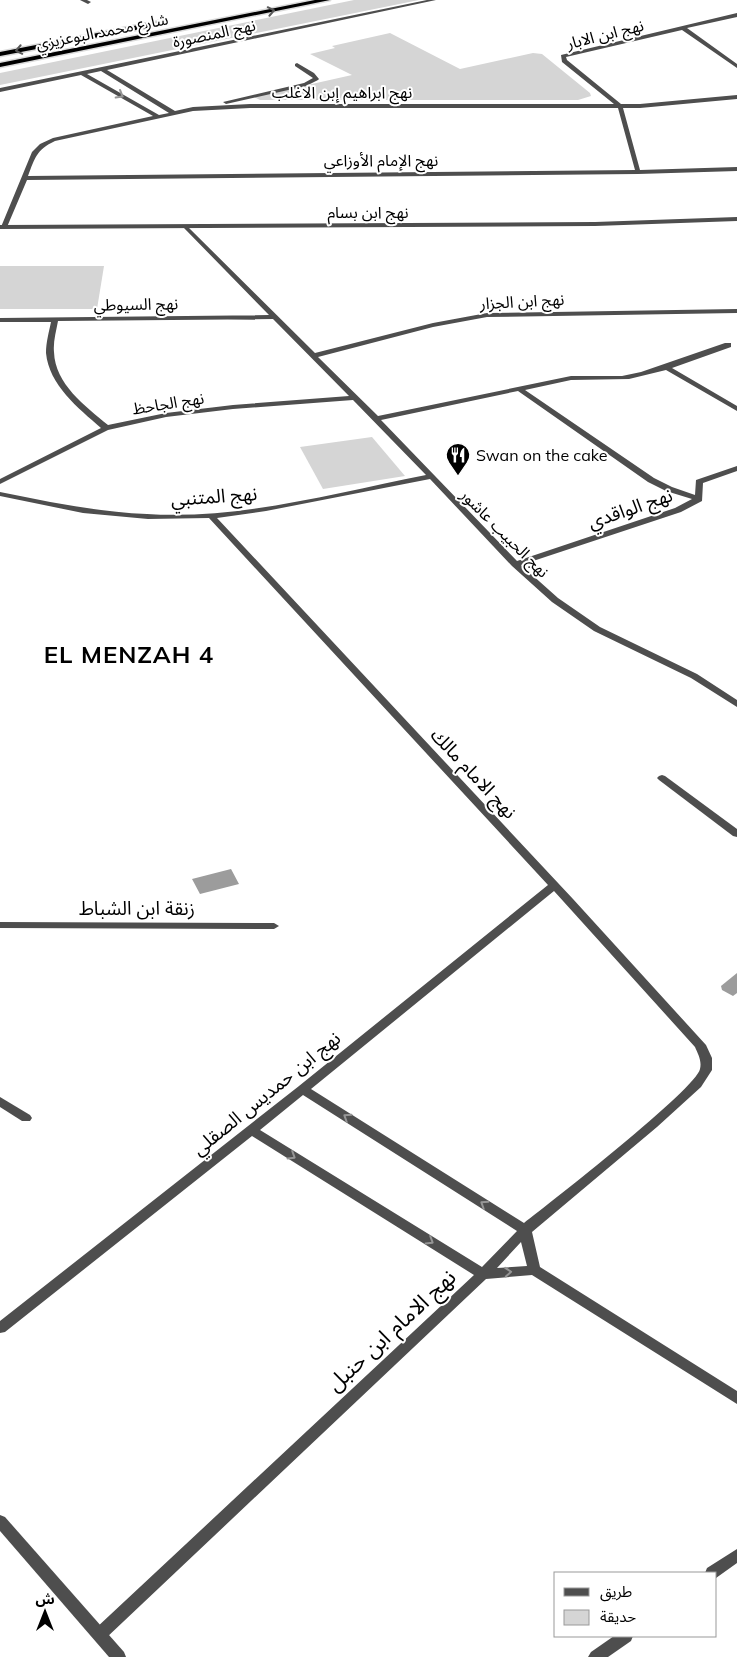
<svg xmlns="http://www.w3.org/2000/svg" width="737" height="1657" viewBox="0 0 737 1657" font-family="Mulish,'Noto Sans Arabic',sans-serif">
<style>
.green{fill:#d5d5d5}
.water{fill:#9c9c9c}
.lines{fill:none;stroke-linecap:round;stroke-linejoin:round}
.motorway-casing{stroke:#dbdbdb;stroke-width:3}
.minor{fill:#4e4e4e;fill-rule:evenodd}
.tertiary{fill:#4e4e4e;fill-rule:evenodd}
.motorway{fill:#000;fill-rule:evenodd}
.oneway{stroke:#595959}
.oneway2{stroke:#959595}
.labels{text-anchor:middle;stroke-width:4;stroke-linejoin:round;paint-order:stroke}
.far-street-label{font-size:16px;fill:#000;stroke:#fff}
.far-poi-label{font-size:16px;fill:#000;stroke:#fff;text-anchor:start}
.street-label{font-size:19px;fill:#000;stroke:#fff}
.near-street-label{font-size:22px;fill:#000;stroke:#fff}
.district-label{font-size:24px;font-weight:bold;letter-spacing:1px;fill:#000;stroke:#fff}
</style>
<rect width="100%" height="100%" fill="#fff"/>
<g class="green">
<polygon points="354,0 419,0 0,85 0,73"/>
<polygon points="390,33 460,69 533,53 542,54 590,93 591,96 578,100 260,100 254,97 352,75 310,54 335,48 332,46"/>
<polygon points="0,266 104,266 97,309 0,309"/>
<polygon points="372,437 405,476 323,489 300,447"/>
</g>
<g class="water">
<polygon points="231,869 239,884 200,894 192,879"/>
<polygon points="737,973 737,993 733,996 722,990 721,986"/>
</g>
<g class="lines">
<g class="motorway-casing">
<g id="motorway">
<polygon points="315,0 330,0 0,67 0,63"/>
<polygon points="159,21 162,21 162,25 0,56 0,52"/>
</g>
</g>
<g class="minor">
<polygon points="80,0 87,0 91,2 88,4"/>
<path d="M 427,0 L 436,0 L 107,70 L 175,111 L 193,107 L 250,104 L 614,104 L 562,62 L 561,55 L 737,13 L 737,17 L 687,28 L 737,64 L 737,68 L 682,30 L 566,57 L 567,60 L 621,104 L 640,104 L 737,95 L 737,99 L 640,108 L 623,108 L 640,170 L 737,167 L 737,171 L 638,174 L 27,180 L 7,227 L 4,229 L 1,227 L 32,152 L 40,144 L 53,138 L 153,116 L 81,75 L 0,92 L 0,88 ZM 101,71 L 169,113 L 159,115 L 87,74 ZM 250,108 L 618,108 L 635,170 L 28,176 C 35,158 36,150 55,141 L 193,111 Z"/>
<polygon points="297,63 314,73 319,79 318,80 306,86 226,104 223,102 304,83 313,78 295,66 295,64"/>
<path d="M 186,225 L 315,353 L 433,323 L 487,313 L 737,309 L 737,313 L 487,317 L 433,327 L 318,357 L 378,416 L 571,376 L 622,376 L 641,372 L 725,343 L 731,343 L 731,347 L 672,368 L 737,406 L 737,411 L 666,370 L 629,379 L 571,380 L 525,390 L 654,478 L 672,487 L 695,495 L 696,480 L 737,466 L 737,471 L 703,483 L 702,501 L 681,512 L 521,565 L 558,598 L 600,627 L 697,674 L 737,700 L 737,707 L 691,678 L 594,631 L 552,602 L 512,566 L 430,479 L 266,511 L 217,518 L 573,899 L 706,1045 L 712,1058 L 712,1070 L 701,1087 L 657,1127 L 532,1232 L 540,1267 L 737,1391 L 737,1404 L 532,1275 L 486,1279 L 105,1639 L 100,1641 L 95,1639 L 93,1634 L 95,1629 L 474,1275 L 252,1136 L 5,1332 L 0,1333 L 0,1321 L 299,1086 L 548,885 L 209,518 L 148,519 L 83,513 L 0,496 L 0,492 C 49,502 97,512 147,514 C 239,520 335,493 426,475 L 353,400 L 233,409 L 166,417 L 108,430 L 0,484 L 0,479 L 101,428 C 78,408 49,385 46,353 C 46,342 49,332 51,322 L 0,322 L 0,318 L 269,315 L 184,228 L 183,227 ZM 273,319 L 349,396 L 233,405 L 166,413 L 108,425 C 85,406 55,384 54,352 C 53,342 56,332 58,321 ZM 518,391 L 648,482 L 666,491 L 692,499 L 675,508 L 517,561 L 381,420 ZM 554,891 L 695,1047 C 698,1054 702,1061 700,1069 C 696,1089 550,1203 524,1223 L 311,1089 ZM 303,1095 L 517,1231 L 482,1267 L 260,1130 ZM 521,1242 L 527,1266 L 497,1268 Z"/>
<polygon points="662,775 665,776 737,829 737,837 733,836 659,780 657,778 659,776"/>
<polygon points="0,922 274,923 279,926 274,929 0,928"/>
<polygon points="0,1097 30,1115 32,1118 30,1121 22,1121 0,1107"/>
<polygon points="737,1549 737,1563 716,1578 716,1573 705,1573 707,1568"/>
<polygon points="614,1636 633,1636 631,1641 608,1657 588,1657 591,1652"/>
</g>
<g class="tertiary">
<polygon points="737,217 737,221 595,226 0,229 0,225 595,222"/>
<polygon points="0,1515 5,1517 124,1652 126,1657 109,1657 0,1531"/>
</g>
<use href="#motorway" class="motorway"/>
</g>
<defs><path id="oneway-chevron" d="M-2-3.5L2.5 0L-2 3.5" fill="none" stroke-width="1.6" stroke-linecap="round" stroke-linejoin="round" transform="scale(1.25)"/></defs>
<g class="oneway">
<use href="#oneway-chevron" transform="translate(271 11) rotate(-11)"/>
<use href="#oneway-chevron" transform="translate(19 50) rotate(169)"/>
</g>
<g class="oneway2">
<use href="#oneway-chevron" transform="translate(120 95) rotate(30)"/>
<use href="#oneway-chevron" transform="translate(347 1117) rotate(-147)"/>
<use href="#oneway-chevron" transform="translate(292 1156) rotate(32)"/>
<use href="#oneway-chevron" transform="translate(484 1204) rotate(-147)"/>
<use href="#oneway-chevron" transform="translate(430 1241) rotate(32)"/>
<use href="#oneway-chevron" transform="translate(508 1272) rotate(-4)"/>
</g>
<defs>
<g id="restaurant-pin" transform="scale(1.25)"><path d="M0 17L-7.5 6A9.5 9.5 0 1 1 7.5 6Z" fill="#000" stroke="#fff"/><path d="M-5-6h1v4h1v-4h1v4h1v-4h1v5L-1.5 .5V6h-2V.5L-5-1ZM5-6V6H3V1.5H1.5Q1.5-4 5-6Z" fill="#fff"/></g>
</defs>
<g fill-rule="evenodd">
<use href="#restaurant-pin" x="458" y="455"/>
</g>
<g class="labels">
<g class="far-street-label">
<text transform="translate(102 31) rotate(-11)" y="6">شارع محمد البوعزيزي</text>
<text transform="translate(214 33) rotate(-12)" y="6">نهج المنصورة</text>
<text transform="translate(605 34) rotate(-14)" y="6">نهج ابن الابار</text>
<text x="342" y="98">نهج ابراهيم إبن الاغلب</text>
<text x="381" y="166">نهج الإمام الأوزاعي</text>
<text x="368" y="218">نهج ابن بسام</text>
<text transform="translate(522 301) rotate(-3)" y="6">نهج ابن الجزار</text>
<text transform="translate(136 304) rotate(-1)" y="6">نهج السيوطي</text>
<text transform="translate(168 403) rotate(-9)" y="6">نهج الجاحظ</text>
<text transform="translate(505 533) rotate(45)" y="6">نهج الحبيب عاشور</text>
</g>
<g class="far-poi-label">
<text x="476" y="461">Swan on the cake</text>
</g>
<g class="street-label">
<text transform="translate(214 496) rotate(-4)" y="7">نهج المتنبي</text>
<text transform="translate(630 508) rotate(-19)" y="7">نهج الواقدي</text>
<text transform="translate(474 773) rotate(47)" y="7">نهج الامام مالك</text>
<text x="137" y="915">زنقة ابن الشباط</text>
<text transform="translate(266 1093) rotate(-39)" y="7">نهج ابن حمديس الصقلي</text>
</g>
<g class="near-street-label">
<text transform="translate(391 1330) rotate(-43)" y="8">نهج الامام ابن حنبل</text>
</g>
<g class="district-label">
<text x="129" y="663">EL MENZAH 4</text>
</g>
</g>
<rect x="554" y="1572" width="162" height="65" fill="#ffffff" stroke="#999999"/>
<rect x="564" y="1588" width="25" height="8" fill="#4e4e4e" stroke="#999999"/>
<text x="600" y="1597" font-size="15" fill="#000000">طريق</text>
<rect x="564" y="1610" width="25" height="15" fill="#d5d5d5" stroke="#999999"/>
<text x="600" y="1622" font-size="15" fill="#000000">حديقة</text>
<g transform="translate(45 1612)" stroke="#ffffff" stroke-width="4" paint-order="stroke">
<path d="M0-4L9 19L0 12L-9 19Z" fill="#000000"/>
<text y="-8" font-size="14" font-weight="bold" text-anchor="middle" fill="#000000">ش</text>
</g>
</svg>
